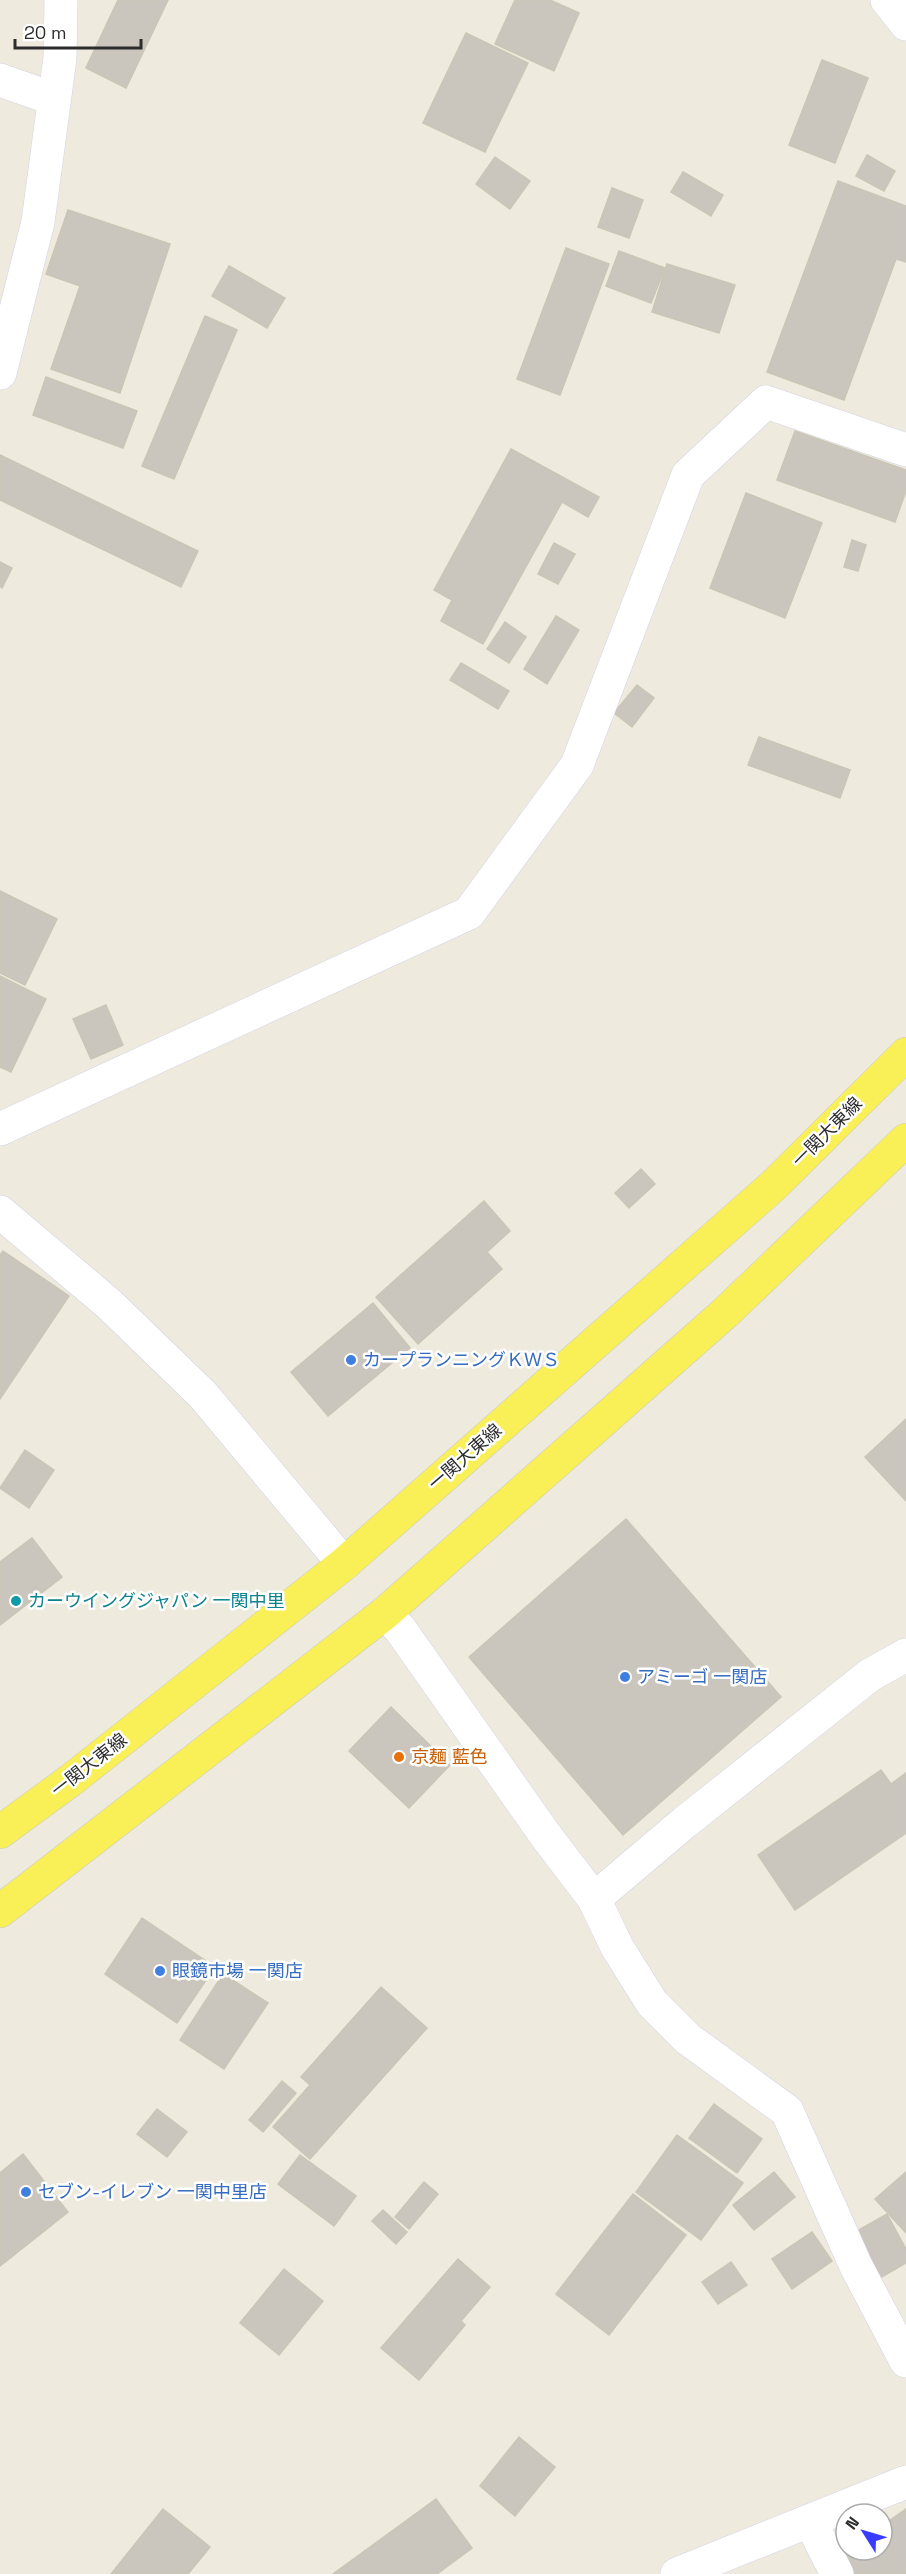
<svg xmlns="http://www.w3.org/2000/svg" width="906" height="2574" viewBox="0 0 906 2574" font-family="'Space Grotesk','Noto Sans JP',sans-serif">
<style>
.building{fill:#cac6bd;stroke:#cac6b6;stroke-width:1.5}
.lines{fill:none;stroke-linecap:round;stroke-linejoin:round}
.minor-casing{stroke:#d2d3e5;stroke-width:34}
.major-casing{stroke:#ccc;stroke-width:34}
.minor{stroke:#fff;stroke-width:33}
.major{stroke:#f9ef57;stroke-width:33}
.shop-dot{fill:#3f7fe0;stroke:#fff;stroke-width:2}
.culture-dot{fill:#0f9aa8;stroke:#fff;stroke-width:2}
.food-dot{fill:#e8710a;stroke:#fff;stroke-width:2}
.labels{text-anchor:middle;stroke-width:5;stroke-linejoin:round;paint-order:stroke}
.street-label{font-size:18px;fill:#2c2c2c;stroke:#fff}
.shop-label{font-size:18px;fill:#366cbe;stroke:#fff;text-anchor:start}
.culture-label{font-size:18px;fill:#0d838f;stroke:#fff;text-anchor:start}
.food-label{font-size:18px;fill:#c56008;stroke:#fff;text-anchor:start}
</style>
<rect width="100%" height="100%" fill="#eeeadd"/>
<g class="building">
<polygon points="118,0 168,0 126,88 86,68"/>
<polygon points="515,0 550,0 579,13 554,71 495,44"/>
<polygon points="466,33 528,63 485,152 423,123"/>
<polygon points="822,60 868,78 835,163 789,145"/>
<polygon points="867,155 895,171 884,191 856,176"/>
<polygon points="495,157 530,181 510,209 476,184"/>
<polygon points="683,172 723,195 711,216 671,192"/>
<polygon points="838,181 906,206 906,262 896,259 844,400 767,372"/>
<polygon points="612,188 643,200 629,238 598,227"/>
<polygon points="68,210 170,244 120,393 51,369 80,286 46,274"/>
<polygon points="566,248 609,264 560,395 517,379"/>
<polygon points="619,251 665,268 651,303 606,286"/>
<polygon points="667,264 735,285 719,333 652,312"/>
<polygon points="229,266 285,298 267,328 212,296"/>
<polygon points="205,316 237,330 174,479 142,466"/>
<polygon points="46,377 137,411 123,448 33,415"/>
<polygon points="795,431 906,470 906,491 895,522 777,480"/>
<polygon points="511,449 599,497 588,517 562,502 483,644 441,621 452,600 434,590"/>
<polygon points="0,455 198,551 181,587 0,500"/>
<polygon points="746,493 822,523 785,618 710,588"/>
<polygon points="852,540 866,545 858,571 844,567"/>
<polygon points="554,543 575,554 558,584 538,574"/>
<polygon points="0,562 12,568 2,588 0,586"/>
<polygon points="556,616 579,630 547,684 524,669"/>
<polygon points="505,622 526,637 509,663 487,649"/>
<polygon points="461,663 509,691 498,709 450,680"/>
<polygon points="637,685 654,698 632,727 614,713"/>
<polygon points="759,737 850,770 840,798 748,765"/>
<polygon points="0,891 57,919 25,985 0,973"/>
<polygon points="0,976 46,999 11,1072 0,1067"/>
<polygon points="106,1005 123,1045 91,1059 73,1019"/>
<polygon points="641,1169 655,1184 629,1208 615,1193"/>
<polygon points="484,1201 510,1231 487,1252 502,1269 418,1344 376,1297"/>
<polygon points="3,1251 69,1296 0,1399 0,1255"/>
<polygon points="373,1303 410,1348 328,1416 291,1372"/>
<polygon points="906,1419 906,1501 865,1457"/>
<polygon points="25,1450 54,1470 29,1508 0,1488"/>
<polygon points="626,1519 781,1697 623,1835 469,1657"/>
<polygon points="32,1538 62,1577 0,1625 0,1562"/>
<polygon points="391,1707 450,1765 409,1808 349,1751"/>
<polygon points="881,1770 891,1784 906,1773 906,1833 795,1910 758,1855"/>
<polygon points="142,1918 215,1967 177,2023 105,1974"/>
<polygon points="223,1974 268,2003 224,2069 180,2040"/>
<polygon points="381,1987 427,2028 310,2159 273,2127 310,2085 301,2077"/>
<polygon points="282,2081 296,2093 263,2132 249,2120"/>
<polygon points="714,2104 762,2139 737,2173 689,2138"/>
<polygon points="157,2109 187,2132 167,2157 137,2134"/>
<polygon points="677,2135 743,2183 701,2240 636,2192"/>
<polygon points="23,2154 68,2212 0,2266 0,2173"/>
<polygon points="300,2155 356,2196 334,2226 278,2184"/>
<polygon points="774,2172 795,2197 754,2230 733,2205"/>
<polygon points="906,2172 906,2233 875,2199"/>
<polygon points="424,2182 438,2194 409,2229 395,2217"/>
<polygon points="633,2194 686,2235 609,2335 556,2294"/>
<polygon points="383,2210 407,2232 396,2244 372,2221"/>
<polygon points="887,2214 906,2249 906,2263 880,2278 855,2232"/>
<polygon points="812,2232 832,2261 792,2289 772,2259"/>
<polygon points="458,2259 490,2287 461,2321 465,2325 419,2380 381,2348"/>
<polygon points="731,2262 747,2285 718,2304 702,2282"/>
<polygon points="284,2269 323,2301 279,2355 240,2323"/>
<polygon points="519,2437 555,2467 515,2516 480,2486"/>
<polygon points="436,2499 472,2548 437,2574 333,2574"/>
<polygon points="163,2509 210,2547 188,2574 111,2574"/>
<polygon points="906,2509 906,2574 847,2574 836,2559 849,2550 882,2550 882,2526"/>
</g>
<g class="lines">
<g class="minor-casing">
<g id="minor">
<polyline points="887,0 906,24"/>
<polyline points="0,80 54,99"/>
<polyline points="0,373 38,222 60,58 61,0"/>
<polyline points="0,1129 469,913 577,765 688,475 766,402 906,450"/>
<polyline points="0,1212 109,1304 203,1395 344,1564"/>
<polyline points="385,1613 400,1629 546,1836 594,1899 617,1947 652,2003 688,2039 787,2111 856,2266 906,2361"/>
<polyline points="594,1899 685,1822 870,1675 906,1655"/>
<polyline points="810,2521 837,2574"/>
<polyline points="677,2574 906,2482"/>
</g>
</g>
<g class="major-casing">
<g id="major">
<polyline points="0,1832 71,1780 344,1564 773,1186 906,1054"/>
<polyline points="0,1911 385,1613 725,1313 906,1140"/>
</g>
</g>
<use href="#minor" class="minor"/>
<use href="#major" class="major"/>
</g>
<g class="shop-dot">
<circle cx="351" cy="1360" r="6"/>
<circle cx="625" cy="1677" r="6"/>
<circle cx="160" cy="1971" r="6"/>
<circle cx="26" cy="2192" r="6"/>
</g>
<circle class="culture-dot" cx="16" cy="1601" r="6"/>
<circle class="food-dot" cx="399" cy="1757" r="6"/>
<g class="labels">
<g class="street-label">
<text transform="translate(827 1132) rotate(-45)" y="6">一関大東線</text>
<text transform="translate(465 1457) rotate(-41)" y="6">一関大東線</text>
<text transform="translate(89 1765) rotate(-38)" y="6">一関大東線</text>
</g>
<g class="shop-label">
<text x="363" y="1366">カープランニングＫＷＳ</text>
<text x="637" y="1683">アミーゴ 一関店</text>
<text x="172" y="1977">眼鏡市場 一関店</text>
<text x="38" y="2198">セブン-イレブン 一関中里店</text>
</g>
<g class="culture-label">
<text x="28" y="1607">カーウイングジャパン 一関中里</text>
</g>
<g class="food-label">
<text x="411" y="1763">京麺 藍色</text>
</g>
</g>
<g transform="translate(864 2532) rotate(307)"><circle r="28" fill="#ffffff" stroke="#ababab" stroke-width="1.5"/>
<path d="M0-4.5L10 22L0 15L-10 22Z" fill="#393cff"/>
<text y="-9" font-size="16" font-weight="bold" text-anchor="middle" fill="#2c2c2c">N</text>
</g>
<path d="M15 39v9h126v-9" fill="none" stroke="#2c2c2c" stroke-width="3"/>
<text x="24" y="39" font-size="18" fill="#2c2c2c" stroke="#ffffff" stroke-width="4.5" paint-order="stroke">20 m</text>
</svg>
